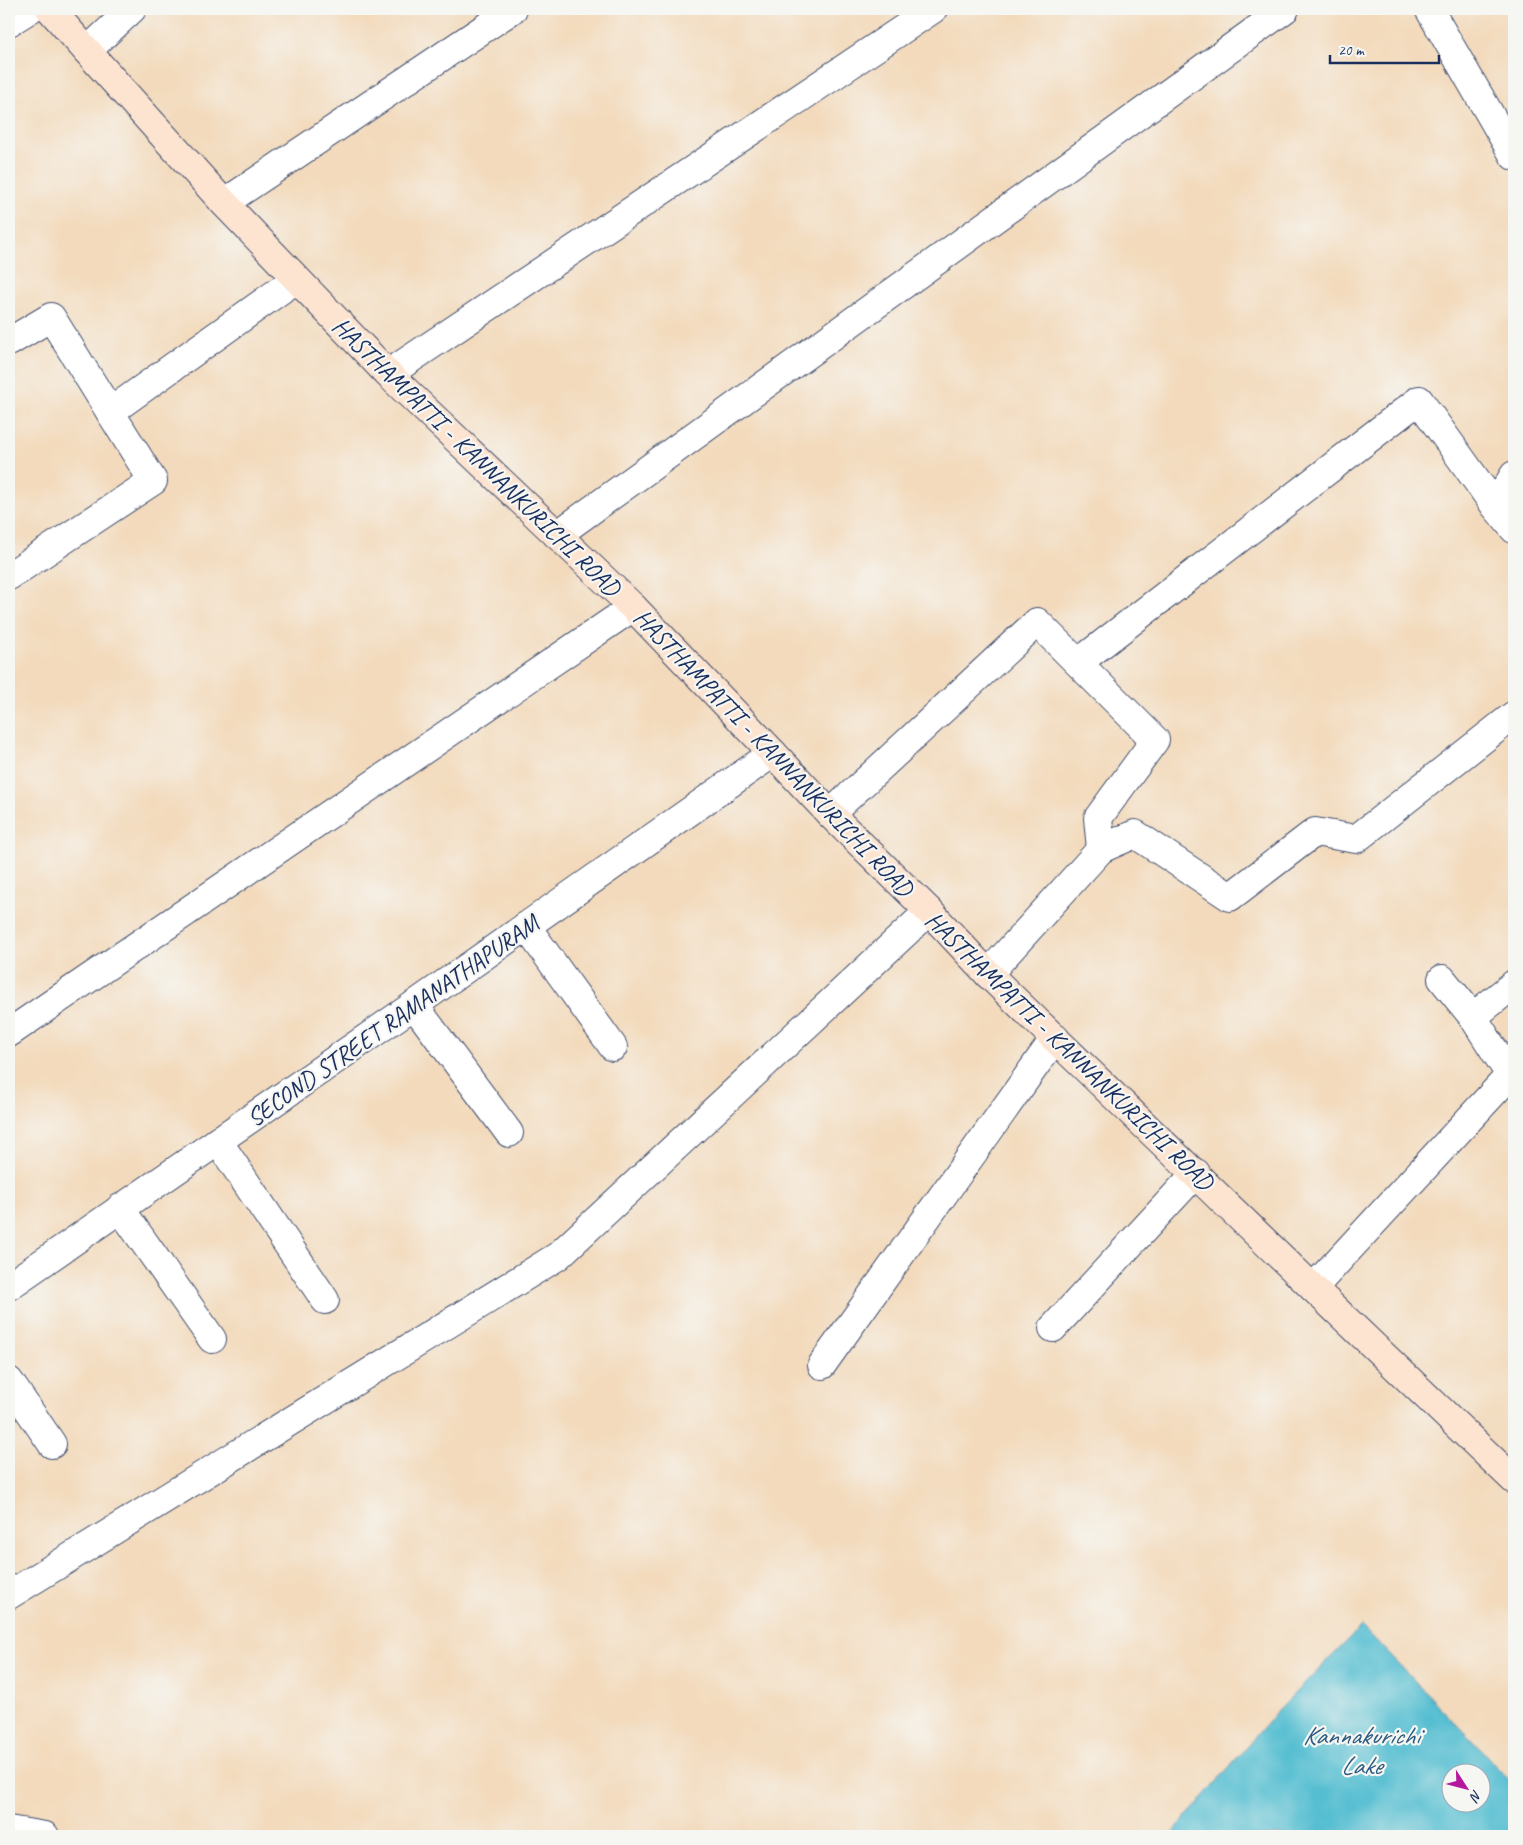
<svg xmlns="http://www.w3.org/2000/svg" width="1523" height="1845" viewBox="0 0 1523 1845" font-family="Caveat,sans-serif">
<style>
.water{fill:#54bed1;stroke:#387698;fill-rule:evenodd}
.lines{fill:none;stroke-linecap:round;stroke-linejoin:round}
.minor-casing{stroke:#3b496c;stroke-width:30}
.secondary-casing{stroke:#3b496c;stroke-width:30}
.minor{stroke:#fff;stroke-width:28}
.secondary{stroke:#fde4d0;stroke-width:28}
.labels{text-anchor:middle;stroke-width:4.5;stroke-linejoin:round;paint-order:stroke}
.street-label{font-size:25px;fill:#1b2f5e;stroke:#f6f6f2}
.water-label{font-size:26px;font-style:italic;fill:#2c5a80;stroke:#f6f6f2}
</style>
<rect width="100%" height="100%" fill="#f6f6f2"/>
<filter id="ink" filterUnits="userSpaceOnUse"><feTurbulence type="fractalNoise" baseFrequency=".02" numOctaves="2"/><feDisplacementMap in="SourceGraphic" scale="10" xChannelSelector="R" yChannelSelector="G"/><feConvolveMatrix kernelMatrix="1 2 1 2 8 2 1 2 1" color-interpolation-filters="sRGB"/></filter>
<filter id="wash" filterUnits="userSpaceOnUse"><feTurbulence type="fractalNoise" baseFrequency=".0096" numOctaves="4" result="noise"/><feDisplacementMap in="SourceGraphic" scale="20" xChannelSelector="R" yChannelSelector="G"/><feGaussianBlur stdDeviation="1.12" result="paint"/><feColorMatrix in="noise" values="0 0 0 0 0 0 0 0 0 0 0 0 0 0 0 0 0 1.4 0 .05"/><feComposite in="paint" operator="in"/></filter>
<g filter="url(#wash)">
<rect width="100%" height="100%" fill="#f3dabc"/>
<path class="water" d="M 1362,1626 L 1514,1784 L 1514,1836 L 1170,1836 L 1273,1716 ZM 1450,1772 L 1480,1772 L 1480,1802 L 1450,1802 Z"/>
</g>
<g filter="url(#ink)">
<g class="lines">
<g class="minor-casing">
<g id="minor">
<polyline points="1429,9 1514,156"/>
<polyline points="9,22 30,9"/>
<polyline points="87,51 132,9"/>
<polyline points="224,203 513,9"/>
<polyline points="9,342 51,317 153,481 9,576"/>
<polyline points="388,374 933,9"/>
<polyline points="110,412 296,279"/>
<polyline points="1514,475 1495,506 1514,529"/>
<polyline points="557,535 1285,9"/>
<polyline points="1079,662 1419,400 1495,506"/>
<polyline points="830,814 1037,622 1155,740 1098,818 1101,849 988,974"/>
<polyline points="1101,849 1135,834 1230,897 1315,832 1356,839 1514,715"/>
<polyline points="526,926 613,1047"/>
<polyline points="414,1005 509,1133"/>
<polyline points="1473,1017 1514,984"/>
<polyline points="9,1033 633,607"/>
<polyline points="218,1141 325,1300"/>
<polyline points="120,1208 212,1339"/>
<polyline points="9,1286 414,1005 773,753"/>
<polyline points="1313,1288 1510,1075 1473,1017 1442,979"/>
<polyline points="1053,1328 1196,1173"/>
<polyline points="822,1365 1055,1038"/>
<polyline points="9,1381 52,1444"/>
<polyline points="9,1595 558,1256 929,911"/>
<polyline points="9,1830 45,1836"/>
</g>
</g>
<g class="secondary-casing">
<polyline id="secondary" points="50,9 87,51 224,203 388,374 633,607 773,753 830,814 929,911 988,974 1313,1288 1514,1480"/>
</g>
<use href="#minor" class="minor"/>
<use href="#secondary" class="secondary"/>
</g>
</g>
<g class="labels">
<g class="street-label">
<text transform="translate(477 456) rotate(44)" y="9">HASTHAMPATTI - KANNANKURICHI ROAD</text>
<text transform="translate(774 752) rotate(46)" y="9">HASTHAMPATTI - KANNANKURICHI ROAD</text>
<text transform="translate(392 1020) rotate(-35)" y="9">SECOND STREET RAMANATHAPURAM</text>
<text transform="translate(1070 1050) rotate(44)" y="9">HASTHAMPATTI - KANNANKURICHI ROAD</text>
</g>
<g class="water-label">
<text x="1361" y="1744">Kannakurichi<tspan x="1361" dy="30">Lake</tspan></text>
</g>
</g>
<rect width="1523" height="1845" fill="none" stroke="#f6f6f2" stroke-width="30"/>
<g transform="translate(1466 1788) rotate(126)"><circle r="24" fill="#f6f6f2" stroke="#9ea6b7"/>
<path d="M0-4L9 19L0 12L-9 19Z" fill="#b5179e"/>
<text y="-8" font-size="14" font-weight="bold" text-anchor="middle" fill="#1b2f5e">N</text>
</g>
<path d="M1330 55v8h109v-8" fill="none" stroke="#1b2f5e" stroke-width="2.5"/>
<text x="1338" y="55" font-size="15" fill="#1b2f5e" stroke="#f6f6f2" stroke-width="4" paint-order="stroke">20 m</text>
</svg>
